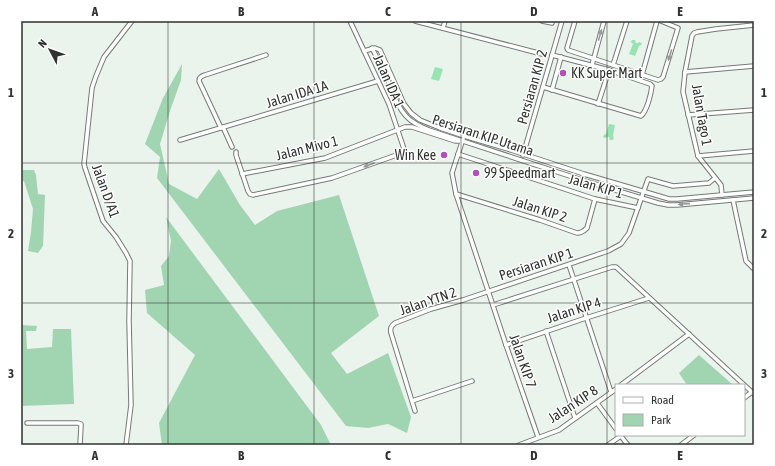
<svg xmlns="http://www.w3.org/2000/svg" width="775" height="466" viewBox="0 0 775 466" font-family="'Asap Condensed',sans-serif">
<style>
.green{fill:#a1d5b1}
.water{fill:#97e4b1}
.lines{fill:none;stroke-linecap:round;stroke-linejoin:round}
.minor-casing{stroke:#737b75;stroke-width:5.5}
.minor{stroke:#fff;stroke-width:3.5}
.oneway{fill:#979998}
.grid{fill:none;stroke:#2f3330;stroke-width:1;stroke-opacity:0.55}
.poi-dot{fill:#b152bb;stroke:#fff;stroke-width:1.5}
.labels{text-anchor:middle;stroke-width:3;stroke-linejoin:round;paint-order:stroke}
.poi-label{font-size:14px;fill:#2f3330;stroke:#fff;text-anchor:start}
.street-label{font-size:14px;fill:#2f3330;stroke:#fff}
.neatline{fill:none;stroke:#2f3330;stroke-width:1.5}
.grid-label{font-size:13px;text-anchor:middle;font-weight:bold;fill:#2f3330}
</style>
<rect width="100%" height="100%" fill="#eaf3ec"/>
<g class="green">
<polygon points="182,64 181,80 171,108 160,144 169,184 197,199 219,169 240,205 255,225 277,211 339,195 379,316 331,353 347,374 388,353 411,417 407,433 388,424 368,428 346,426 157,178 160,157 145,144 163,98"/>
<polygon points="21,170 34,170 36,175 38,194 45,195 43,246 38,253 28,251 31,232 33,209 24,181 21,182"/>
<polygon points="166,217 321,425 331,445 162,445 159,423 195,355 147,313 145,290 164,285 161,266 169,256 171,241"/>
<polygon points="21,325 37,326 36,331 26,331 27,349 52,347 53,329 71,329 74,404 21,406"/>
<polygon points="699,355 733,385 687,385 679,373"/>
</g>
<g class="water">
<polygon points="632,40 635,40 636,43 637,43 640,42 642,44 641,45 639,46 635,56 629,54 633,44 631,42"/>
<polygon points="435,67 443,69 439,81 431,79"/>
<polygon points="609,124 615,125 613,136 614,139 612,140 610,140 609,137 608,137 605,138 603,137 604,135 606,134"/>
</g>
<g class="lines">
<g class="minor-casing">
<g id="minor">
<polyline points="415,21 542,54"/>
<polyline points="542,21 552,23"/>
<polyline points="575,21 567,48 568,50 658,80 661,79 663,77 678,28 661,21"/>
<polyline points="443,28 445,21"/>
<path d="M 372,48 C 376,56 381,65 385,73 C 391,87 396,107 408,118 C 414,124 422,127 429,130 L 582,180 L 658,203 L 668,205 L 677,205 L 754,198"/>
<polyline points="364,51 375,48 380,50 404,104 411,113 420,120 440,128 464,136 511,150 584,174 659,196 669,199 677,199 754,192"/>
<polyline points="592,65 604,21"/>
<polyline points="613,65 627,21"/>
<polyline points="685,72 754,66"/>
<polyline points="642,75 657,21"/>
<path d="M 543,87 L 641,116 C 647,111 651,94 652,86 L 650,84 L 609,70 L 552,55"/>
<polyline points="552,90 561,57"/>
<polyline points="598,104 609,70"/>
<polyline points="688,115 754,110"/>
<polyline points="223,127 232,147"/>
<path d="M 221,128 L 199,81 C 199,78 201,76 205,75 L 266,55"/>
<polyline points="463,139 452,173 456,194 506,345 538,437"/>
<polyline points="180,140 378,81"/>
<polyline points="236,152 236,155 248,191 250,194 253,195 332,178 405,152 389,104 350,21"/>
<polyline points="458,154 595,199 638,208"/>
<polyline points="523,155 562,21"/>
<polyline points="698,156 754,151"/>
<polyline points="242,174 325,158 405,127 412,127 455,141 460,141"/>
<path d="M 456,194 L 540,220 L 577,233 C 581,233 584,231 587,228 L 595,199"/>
<polyline points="722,195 721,185 698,156 683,92 685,72 692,36 694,33 697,32 716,29 754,25"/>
<polyline points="733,200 746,261 754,269"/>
<polyline points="569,265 611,392"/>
<polyline points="493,305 612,267 616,267 754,394"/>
<polyline points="546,331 575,418"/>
<polyline points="506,345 586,318 649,298"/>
<polyline points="621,385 689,334"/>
<polyline points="744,398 752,392"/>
<polyline points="412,401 472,381"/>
<polyline points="597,403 616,429"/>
<path d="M 415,411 L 391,333 C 390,328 391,326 395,323 L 431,309 L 463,300 L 608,251 L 621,244 L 629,233 L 648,179 L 673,186 L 709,183 L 715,178"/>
<polyline points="27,423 78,423 81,424 81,426 80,445"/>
<polyline points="620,435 628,445"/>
<polyline points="126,445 131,405 129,321 130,261 126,253 116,237 103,221 85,168 84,164 92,88 96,76 104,57 132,21"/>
<polyline points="519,445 559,430 616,389"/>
<polyline points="608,445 622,435"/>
<polyline points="681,445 694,435"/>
</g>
</g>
<use href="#minor" class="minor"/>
</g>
<defs><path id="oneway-solid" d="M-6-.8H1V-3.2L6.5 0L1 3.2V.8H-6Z"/></defs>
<g class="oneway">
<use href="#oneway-solid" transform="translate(600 35) rotate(-74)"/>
<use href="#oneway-solid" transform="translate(670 55) rotate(107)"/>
<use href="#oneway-solid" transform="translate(369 165) rotate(160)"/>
<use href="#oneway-solid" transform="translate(684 204) rotate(176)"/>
</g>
<path class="grid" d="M 168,21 L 168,445M 314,21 L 314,445M 461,21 L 461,445M 607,21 L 607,445M 21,163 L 754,163M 21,303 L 754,303"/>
<g class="poi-dot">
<circle cx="563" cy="73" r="4"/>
<circle cx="444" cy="155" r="4"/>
<circle cx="476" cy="173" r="4"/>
</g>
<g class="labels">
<g class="poi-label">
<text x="571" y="78">KK Super Mart</text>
<text x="436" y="160" text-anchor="end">Win Kee</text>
<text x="484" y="178">99 Speedmart</text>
</g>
<g class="street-label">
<text transform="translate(389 81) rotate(66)" y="5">Jalan IDA 1</text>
<text transform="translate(532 87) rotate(-74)" y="5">Persiaran KIP 2</text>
<text transform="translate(297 94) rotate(-17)" y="5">Jalan IDA 1A</text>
<text transform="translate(702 115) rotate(80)" y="5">Jalan Tago 1</text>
<text transform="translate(483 135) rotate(18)" y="5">Persiaran KIP Utama</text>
<text transform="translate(307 148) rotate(-14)" y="5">Jalan Mivo 1</text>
<text transform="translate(596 186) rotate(16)" y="5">Jalan KIP 1</text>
<text transform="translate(106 191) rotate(70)" y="5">Jalan D/A1</text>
<text transform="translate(540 209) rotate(18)" y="5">Jalan KIP 2</text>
<text transform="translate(536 264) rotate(-18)" y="5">Persiaran KIP 1</text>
<text transform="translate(428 301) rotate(-19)" y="5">Jalan YTN 2</text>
<text transform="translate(574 310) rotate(-18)" y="5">Jalan KIP 4</text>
<text transform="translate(523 361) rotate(71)" y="5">Jalan KIP 7</text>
<text transform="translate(573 404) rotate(-33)" y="5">Jalan KIP 8</text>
</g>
</g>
<rect width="775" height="466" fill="none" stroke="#ffffff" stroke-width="44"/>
<rect x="615" y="384" width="130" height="52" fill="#ffffff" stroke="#acadac"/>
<rect x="623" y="397" width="20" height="6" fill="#ffffff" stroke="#acadac"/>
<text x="651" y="404" font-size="12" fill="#2f3330">Road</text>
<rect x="623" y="414" width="20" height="12" fill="#a1d5b1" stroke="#acadac"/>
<text x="651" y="424" font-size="12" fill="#2f3330">Park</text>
<g transform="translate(50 50) rotate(311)" stroke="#ffffff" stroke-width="3" paint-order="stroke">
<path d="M0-3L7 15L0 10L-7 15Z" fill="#2f3330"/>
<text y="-6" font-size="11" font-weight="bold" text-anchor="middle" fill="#2f3330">N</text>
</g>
<rect x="22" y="22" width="731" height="422" class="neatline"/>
<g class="grid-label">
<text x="95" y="16">A</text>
<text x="241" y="16">B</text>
<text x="388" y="16">C</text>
<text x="534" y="16">D</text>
<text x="680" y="16">E</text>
<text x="11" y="97">1</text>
<text x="764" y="97">1</text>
<text x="11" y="238">2</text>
<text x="764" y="238">2</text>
<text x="11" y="378">3</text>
<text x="764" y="378">3</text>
<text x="95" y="460">A</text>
<text x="241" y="460">B</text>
<text x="388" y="460">C</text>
<text x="534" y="460">D</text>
<text x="680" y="460">E</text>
</g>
</svg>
